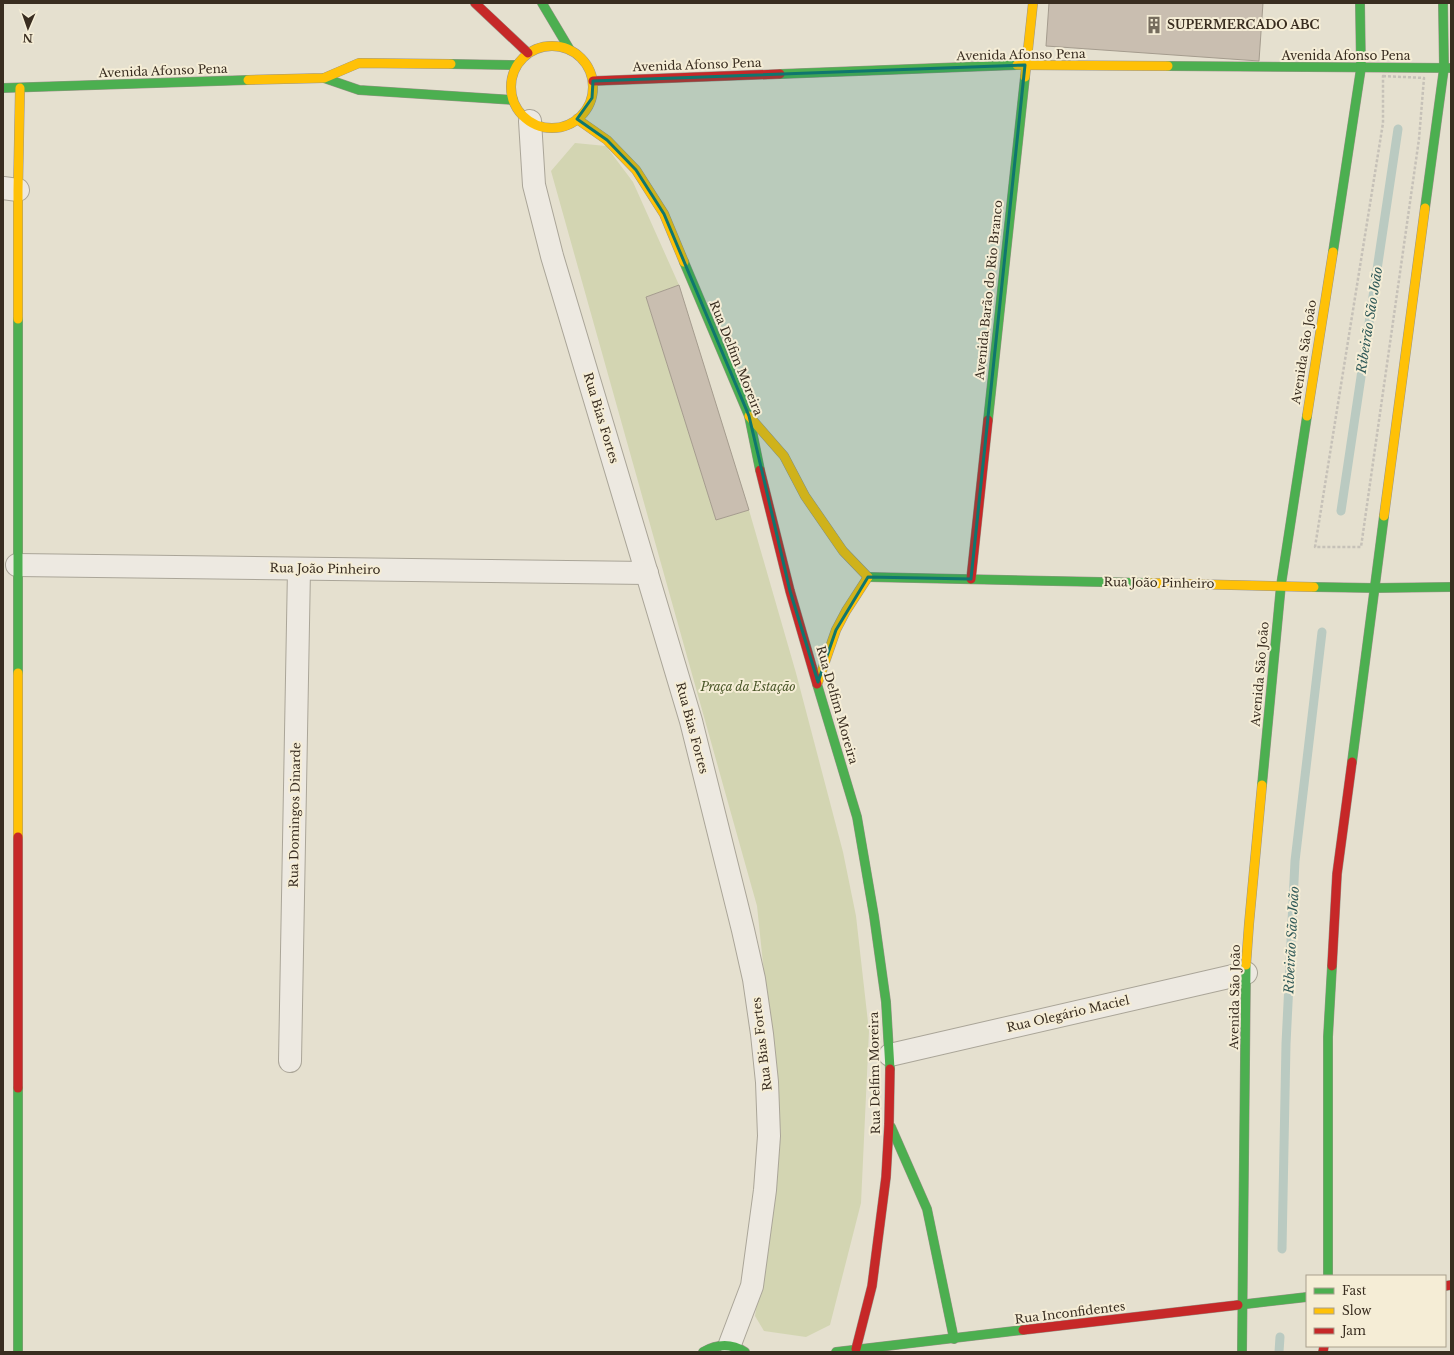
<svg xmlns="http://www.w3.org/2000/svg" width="1454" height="1355" viewBox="0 0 1454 1355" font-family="'Libre Baskerville',serif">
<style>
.green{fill:#d3d5b2}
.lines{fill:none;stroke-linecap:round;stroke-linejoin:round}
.stream{stroke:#bacac1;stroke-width:9}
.building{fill:#c9beb0;stroke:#a59c8e}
.street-casing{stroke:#aaa598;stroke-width:24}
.fast-casing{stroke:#9a9488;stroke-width:10}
.slow-casing{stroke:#9a9488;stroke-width:10}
.jam-casing{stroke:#9a9488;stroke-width:10}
.path{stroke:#c6c1b8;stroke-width:2.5;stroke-dasharray:3 2;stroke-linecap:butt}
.street{stroke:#ede9e1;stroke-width:22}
.fast{stroke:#4caf50;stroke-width:9}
.slow{stroke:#ffc107;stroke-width:9}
.jam{stroke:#c62828;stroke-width:9}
.marked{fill:#0f766e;fill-opacity:0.2;stroke:#0f766e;stroke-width:3;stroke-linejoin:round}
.labels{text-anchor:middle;stroke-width:4;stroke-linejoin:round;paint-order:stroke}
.poi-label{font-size:12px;font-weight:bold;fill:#392d20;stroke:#f5edd6;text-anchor:start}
.street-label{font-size:12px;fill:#392d20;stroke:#f5edd6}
.park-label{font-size:12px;font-style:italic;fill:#485527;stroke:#f5edd6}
.water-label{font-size:13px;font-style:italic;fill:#2f5958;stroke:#f5edd6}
</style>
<rect width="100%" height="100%" fill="#e5e0cf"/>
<polygon class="green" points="575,143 606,146 633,182 679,285 646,297 716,520 749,510 796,673 843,852 856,916 869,1031 861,1203 830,1325 806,1337 764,1331 755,1316 781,1135 757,906 551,171"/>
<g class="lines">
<g class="stream">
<polyline points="1341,511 1398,129"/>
<polyline points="1282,1249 1286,1044 1295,861 1322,632"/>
<polyline points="1279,1352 1280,1337"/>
</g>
</g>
<g class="building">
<polygon points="1049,3 1263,3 1259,61 1046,46"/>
<polygon points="679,285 749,510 716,520 646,297"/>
</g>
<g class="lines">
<g class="street-casing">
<g id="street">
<polyline points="530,121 534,185 552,256 691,721 743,930 754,979 762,1034 767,1082 769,1136 765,1190 752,1286 730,1344"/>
<polyline points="3,188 18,190"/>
<polyline points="17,565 647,573"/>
<polyline points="890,1055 1246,973"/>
<polyline points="290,1061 299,569"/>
</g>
</g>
<g class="fast-casing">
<g id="fast">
<polyline points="542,3 570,50"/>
<polyline points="451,64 515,65"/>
<polyline points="1168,66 1451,68"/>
<polyline points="780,74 1017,65"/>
<polyline points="324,78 359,90 513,100"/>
<polyline points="3,88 248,80"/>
<polyline points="1425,208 1444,68 1443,3"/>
<polyline points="1333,252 1361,68 1360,3"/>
<polyline points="684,262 749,416 760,470"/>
<polyline points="18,319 18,673"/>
<polyline points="988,420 1025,77"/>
<polyline points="868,577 1150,583"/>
<polyline points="1314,587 1375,588 1451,587"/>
<polyline points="817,684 857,817 874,916 886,1002 890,1069"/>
<polyline points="1352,762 1384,516"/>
<polyline points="1262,785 1281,585 1307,416"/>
<polyline points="18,1088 18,1352"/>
<polyline points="891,1127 927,1209 954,1339"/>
<polyline points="1328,1276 1328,1037 1332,966"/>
<polyline points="1238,1305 1307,1297"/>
<path d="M 703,1352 C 717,1344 731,1343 745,1352"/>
<polyline points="836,1352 1023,1330"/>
<polyline points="1242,1352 1246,965"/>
</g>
</g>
<g class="slow-casing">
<g id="slow">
<circle cx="552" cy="87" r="41"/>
<polyline points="1017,65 1168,66"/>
<polyline points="1025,77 1033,3"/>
<polyline points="248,80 324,78 359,63 451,64"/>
<polyline points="577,119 607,140 636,170 664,214 684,262"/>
<polyline points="18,319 18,190 20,88"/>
<polyline points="749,416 784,456 805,496 843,551 868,577"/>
<polyline points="1307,416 1333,252"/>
<polyline points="1384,516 1425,208"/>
<polyline points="1150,583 1314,587"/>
<polyline points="18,673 18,837"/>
<polyline points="818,682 836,630 846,611 868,577"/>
<polyline points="1246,965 1249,924 1262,785"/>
</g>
</g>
<g class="jam-casing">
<g id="jam">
<polyline points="475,3 528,53"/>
<polyline points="593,81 780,74"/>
<polyline points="760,470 790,591 817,684"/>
<polyline points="971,579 988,420"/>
<polyline points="18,837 18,1088"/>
<polyline points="1332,966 1337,874 1352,762"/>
<polyline points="1445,1286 1451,1285"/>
<polyline points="1023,1330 1238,1305"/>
<polyline points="856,1349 872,1286 886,1177 889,1124 890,1069"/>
<polyline points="1323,1352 1324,1346"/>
</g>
</g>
<polygon class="path" points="1383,76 1424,78 1419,139 1361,547 1315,547 1383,123"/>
<use href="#street" class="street"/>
<use href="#fast" class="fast"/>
<use href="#slow" class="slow"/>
<use href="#jam" class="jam"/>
</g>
<path class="marked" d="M 1025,65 L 971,579 L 868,577 L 836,630 L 818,682 L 790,591 L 749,416 L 664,214 L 636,170 L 607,140 L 577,119 L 592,98 L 593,81 Z"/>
<defs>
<g id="building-bare" transform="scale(1.38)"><path d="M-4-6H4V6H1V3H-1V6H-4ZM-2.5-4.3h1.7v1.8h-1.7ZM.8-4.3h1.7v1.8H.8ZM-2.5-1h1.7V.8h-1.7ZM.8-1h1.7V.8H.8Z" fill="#756c5d" stroke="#f5edd6" stroke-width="2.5" paint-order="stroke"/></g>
</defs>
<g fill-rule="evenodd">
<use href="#building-bare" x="1154" y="25"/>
</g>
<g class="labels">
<g class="poi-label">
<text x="1167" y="29">SUPERMERCADO ABC</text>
</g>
<g class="street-label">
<text transform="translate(1021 55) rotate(-1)" y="4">Avenida Afonso Pena</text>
<text x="1346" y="60">Avenida Afonso Pena</text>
<text transform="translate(697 65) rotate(-2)" y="4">Avenida Afonso Pena</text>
<text transform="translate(163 71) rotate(-2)" y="4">Avenida Afonso Pena</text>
<text transform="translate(989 290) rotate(-84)" y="4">Avenida Barão do Rio Branco</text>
<text transform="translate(1304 352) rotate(-81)" y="4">Avenida São João</text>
<text transform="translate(736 358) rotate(68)" y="4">Rua Delfim Moreira</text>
<text transform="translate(601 418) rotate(73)" y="4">Rua Bias Fortes</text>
<text transform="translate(325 569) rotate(1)" y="4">Rua João Pinheiro</text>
<text transform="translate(1159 583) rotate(1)" y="4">Rua João Pinheiro</text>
<text transform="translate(1260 674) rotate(-85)" y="4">Avenida São João</text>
<text transform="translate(837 705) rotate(74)" y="4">Rua Delfim Moreira</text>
<text transform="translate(692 728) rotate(75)" y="4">Rua Bias Fortes</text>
<text transform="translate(295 815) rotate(-89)" y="4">Rua Domingos Dinarde</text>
<text transform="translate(1235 997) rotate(-89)" y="4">Avenida São João</text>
<text transform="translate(1068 1014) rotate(-13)" y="4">Rua Olegário Maciel</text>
<text transform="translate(762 1044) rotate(-97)" y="4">Rua Bias Fortes</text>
<text transform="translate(875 1073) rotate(-91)" y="4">Rua Delfim Moreira</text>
<text transform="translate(1070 1313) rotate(-7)" y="4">Rua Inconfidentes</text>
</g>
<g class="park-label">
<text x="748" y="691">Praça da Estação</text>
</g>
<g class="water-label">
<text transform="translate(1369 320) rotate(-81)" y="5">Ribeirão São João</text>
<text transform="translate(1291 940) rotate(-87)" y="5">Ribeirão São João</text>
</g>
</g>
<rect width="1454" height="1355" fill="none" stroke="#392d20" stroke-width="8"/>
<rect x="1306" y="1275" width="140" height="72" fill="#f5edd6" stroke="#aaa08d"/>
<rect x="1314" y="1288" width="20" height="6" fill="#4caf50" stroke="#aaa08d"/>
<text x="1342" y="1295" font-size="12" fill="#392d20">Fast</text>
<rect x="1314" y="1308" width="20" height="6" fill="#ffc107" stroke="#aaa08d"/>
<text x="1342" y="1315" font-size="12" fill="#392d20">Slow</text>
<rect x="1314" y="1328" width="20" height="6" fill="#c62828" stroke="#aaa08d"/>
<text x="1342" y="1335" font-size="12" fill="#392d20">Jam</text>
<g transform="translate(28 28) rotate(182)" stroke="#f5edd6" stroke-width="3" paint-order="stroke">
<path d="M0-3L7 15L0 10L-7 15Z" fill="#392d20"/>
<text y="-6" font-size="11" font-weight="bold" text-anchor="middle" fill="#392d20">N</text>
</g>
</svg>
